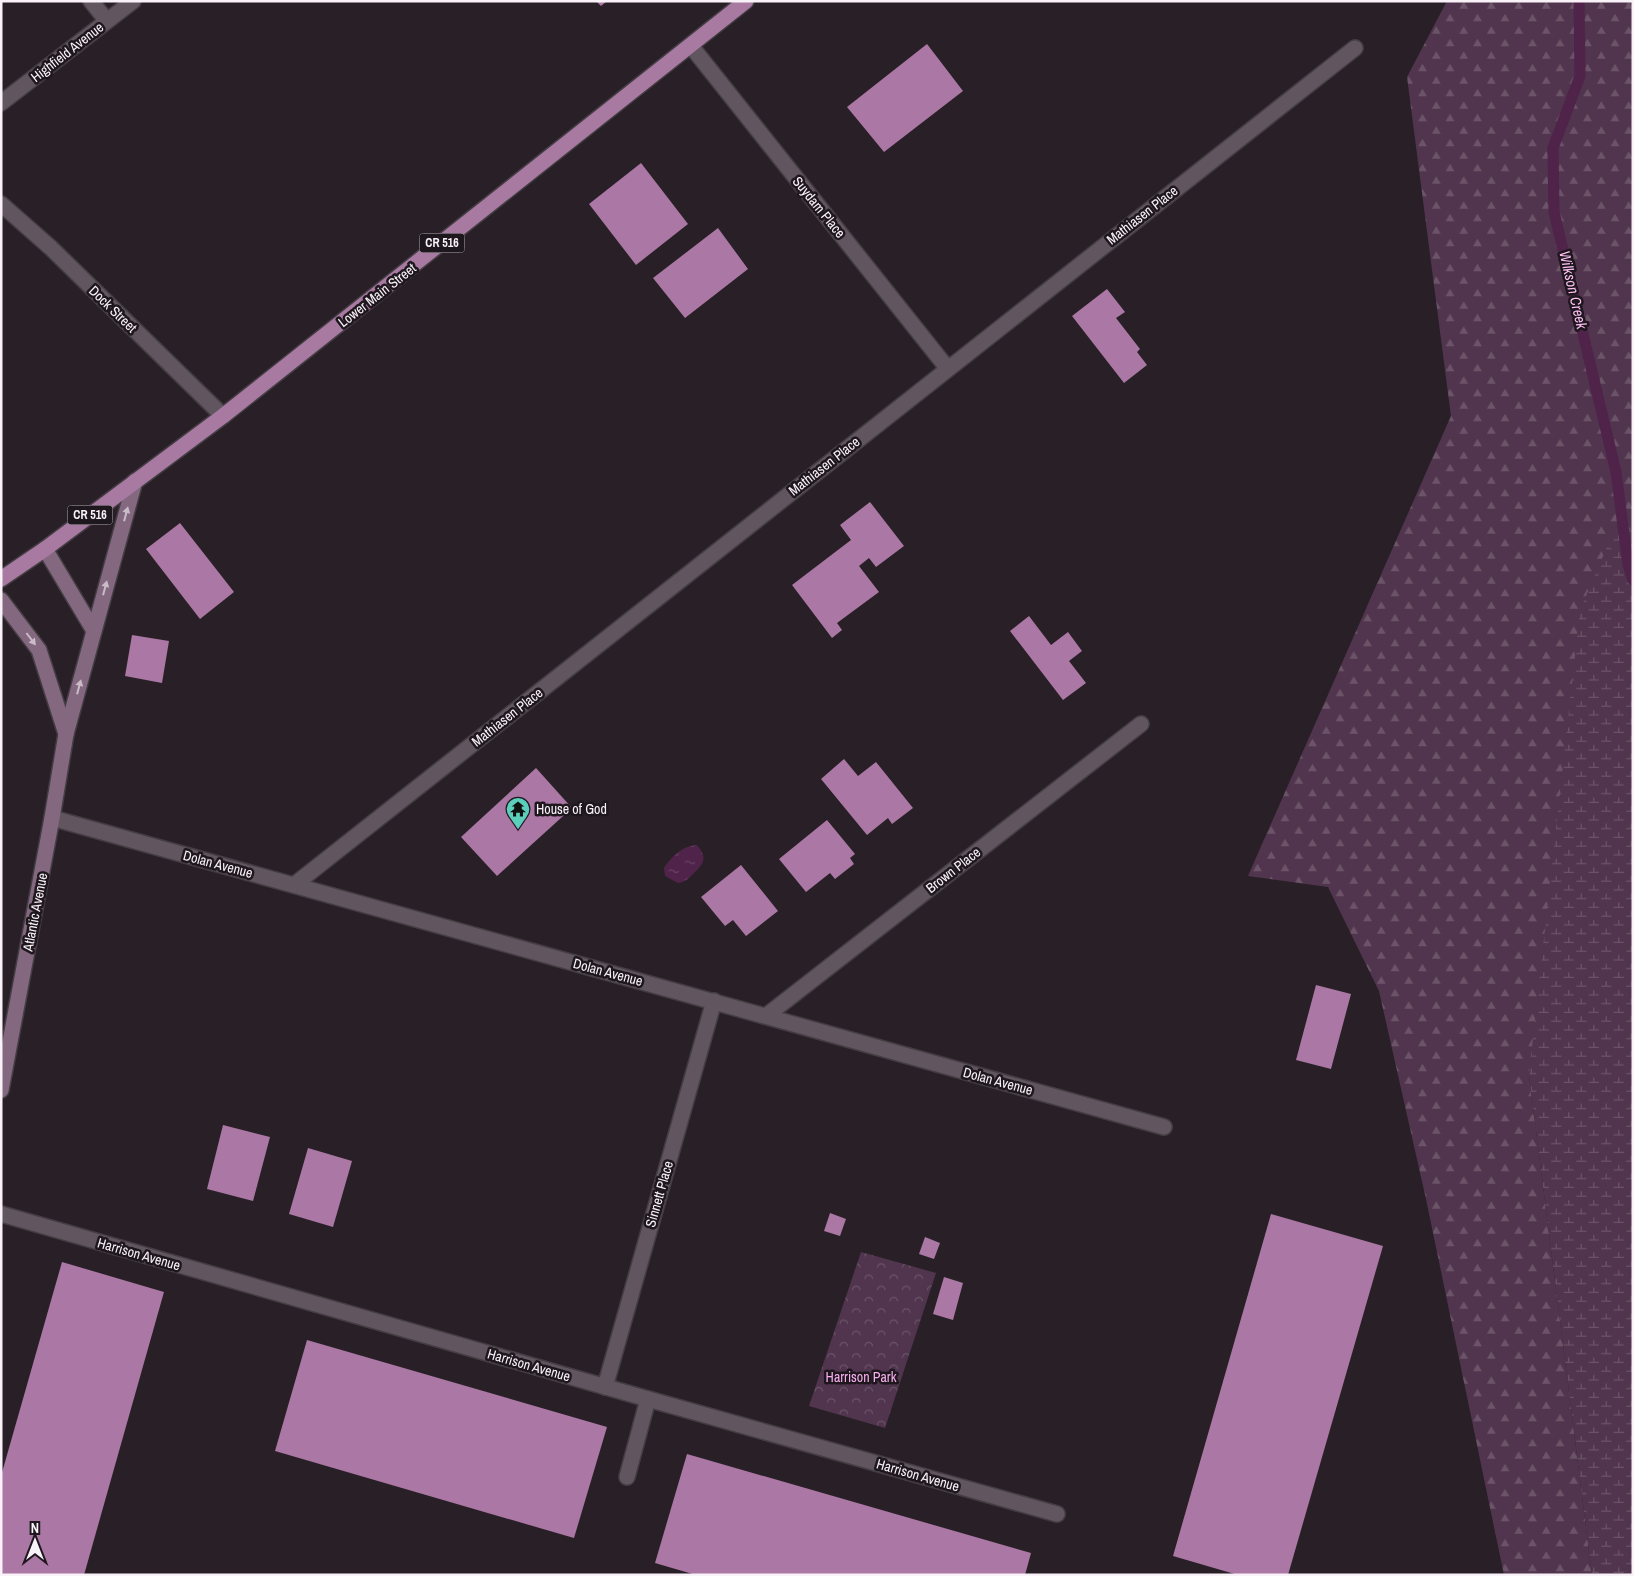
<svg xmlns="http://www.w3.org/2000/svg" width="1634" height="1576" viewBox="0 0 1634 1576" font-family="'Archivo Narrow',sans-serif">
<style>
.forest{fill:url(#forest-firs)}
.wetland{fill:url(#wetland-marsh)}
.park{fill:url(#park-crowns)}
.water{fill:url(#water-ripples)}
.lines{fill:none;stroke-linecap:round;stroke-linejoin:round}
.stream{stroke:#50234b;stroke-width:11}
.building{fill:#ab77a4}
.street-casing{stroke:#443d43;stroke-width:18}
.secondary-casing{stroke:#443d43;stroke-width:18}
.primary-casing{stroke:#443d43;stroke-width:18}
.street{stroke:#61565f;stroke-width:15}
.secondary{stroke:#846880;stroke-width:15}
.primary{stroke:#a87aa2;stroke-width:15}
.oneway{fill:#cabbc8}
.labels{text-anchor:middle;stroke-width:5;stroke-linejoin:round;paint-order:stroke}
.shield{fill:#1f171e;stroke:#b8b0b7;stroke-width:1}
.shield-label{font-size:12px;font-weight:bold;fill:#f9f2f8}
.street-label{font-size:14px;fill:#f9f2f8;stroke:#1f171e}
.poi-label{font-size:14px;fill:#f9f2f8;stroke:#1f171e;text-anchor:start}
.park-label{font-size:14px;fill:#f9afef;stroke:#1f171e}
.water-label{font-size:15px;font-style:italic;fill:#fabef2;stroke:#1f171e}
</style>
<defs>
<pattern id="forest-firs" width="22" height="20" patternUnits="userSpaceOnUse" patternTransform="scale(1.25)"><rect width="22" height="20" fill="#51354e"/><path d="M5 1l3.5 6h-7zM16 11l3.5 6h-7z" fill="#6b5368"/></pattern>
<pattern id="wetland-marsh" width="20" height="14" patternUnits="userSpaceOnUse" patternTransform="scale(1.25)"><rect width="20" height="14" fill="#51354e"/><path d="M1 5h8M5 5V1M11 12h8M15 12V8" fill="none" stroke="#6b5368"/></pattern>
<pattern id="park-crowns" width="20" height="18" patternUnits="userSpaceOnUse" patternTransform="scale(1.25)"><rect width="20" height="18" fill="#51354e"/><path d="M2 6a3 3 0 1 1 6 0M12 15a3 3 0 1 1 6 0" fill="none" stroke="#6b5368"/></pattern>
<pattern id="water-ripples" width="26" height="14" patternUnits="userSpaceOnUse" patternTransform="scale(1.25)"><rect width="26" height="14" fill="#50234b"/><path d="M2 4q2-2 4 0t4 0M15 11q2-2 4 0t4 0" fill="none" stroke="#6a4366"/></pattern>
</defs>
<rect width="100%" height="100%" fill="#292027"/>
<polygon class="forest" points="1447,1 1633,1 1633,531 1616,526 1529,1075 1592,1575 1504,1575 1426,1199 1379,991 1328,887 1248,876 1451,416 1407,77"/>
<polygon class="wetland" points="1616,526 1633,531 1633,1575 1592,1575 1529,1075 1580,610"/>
<polygon class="park" points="861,1252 936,1273 885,1428 809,1406"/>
<path class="water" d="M 697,845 C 707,857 705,863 694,873 C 689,878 686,882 678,883 L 665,876 L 664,868 C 672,856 682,846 697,845 Z"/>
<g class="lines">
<polyline class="stream" points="1579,1 1580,76 1553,148 1554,212 1616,472 1628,565 1633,580"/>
</g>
<g class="building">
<polygon points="596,1 607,1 601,6"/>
<polygon points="927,44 963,91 884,152 847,107"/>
<polygon points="641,163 688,224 636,265 589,204"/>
<polygon points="718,228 748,269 685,318 653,278"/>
<polygon points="1107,289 1125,312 1116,318 1140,349 1137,352 1147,365 1124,383 1072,316"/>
<polygon points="870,502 904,546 876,567 869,558 859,566 879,592 837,623 842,630 832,638 792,585 851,540 840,525"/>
<polygon points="180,523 234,592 200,619 146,549"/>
<polygon points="1029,616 1051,645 1068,632 1082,651 1069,661 1086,683 1063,700 1010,631"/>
<polygon points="132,635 169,641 162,683 125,676"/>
<polygon points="844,759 858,776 876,762 913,808 892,824 888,818 867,835 821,779"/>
<polygon points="536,768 572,808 497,876 461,837"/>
<polygon points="827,820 855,854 850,858 854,864 835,879 830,873 806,892 779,859"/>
<polygon points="741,865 778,911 746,936 733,920 725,926 701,897"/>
<polygon points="1316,985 1351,994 1331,1069 1296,1060"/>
<polygon points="223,1125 270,1137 253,1201 207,1189"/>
<polygon points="308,1148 352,1161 333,1227 289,1214"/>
<polygon points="830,1213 846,1219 840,1236 824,1231"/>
<polygon points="1271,1214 1383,1246 1288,1575 1238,1575 1173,1556"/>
<polygon points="925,1237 940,1243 934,1259 919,1254"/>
<polygon points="62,1262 164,1292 84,1575 1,1575 1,1476"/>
<polygon points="944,1277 963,1283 953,1320 933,1314"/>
<polygon points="307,1340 607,1427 574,1538 275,1451"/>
<polygon points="687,1454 1031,1553 1025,1575 696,1575 655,1563"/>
</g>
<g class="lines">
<g class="street-casing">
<g id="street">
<polyline points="91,1 107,21"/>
<polyline points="691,46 948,369"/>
<polyline points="1,103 133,1"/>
<polyline points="1,204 51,248 223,416"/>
<polyline points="52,818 1164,1127"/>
<polyline points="294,885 1355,48"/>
<polyline points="766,1016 1141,724"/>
<polyline points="1,1214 648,1399 1057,1514"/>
<polyline points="605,1387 714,1001"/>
<polyline points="627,1477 648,1399"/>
</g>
</g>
<g class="secondary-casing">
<g id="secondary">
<polyline points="45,549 94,631"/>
<polyline points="1,600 39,650 66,734"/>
<polyline points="1,1090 52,818 66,734 135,481"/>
</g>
</g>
<g class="primary-casing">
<polyline id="primary" points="1,579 45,549 223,416 746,1"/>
</g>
<use href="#street" class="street"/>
<use href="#secondary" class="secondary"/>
<use href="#primary" class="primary"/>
</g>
<defs><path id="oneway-solid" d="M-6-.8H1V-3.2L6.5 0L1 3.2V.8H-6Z" transform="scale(1.25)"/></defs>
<g class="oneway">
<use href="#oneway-solid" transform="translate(126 514) rotate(-75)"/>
<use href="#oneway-solid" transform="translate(105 588) rotate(-75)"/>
<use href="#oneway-solid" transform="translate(31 639) rotate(53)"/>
<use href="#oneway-solid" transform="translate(79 687) rotate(-75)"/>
</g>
<defs>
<g id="temple-pin" transform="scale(1.25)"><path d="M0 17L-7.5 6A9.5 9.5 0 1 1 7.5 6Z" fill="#5bcebc" stroke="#1f171e"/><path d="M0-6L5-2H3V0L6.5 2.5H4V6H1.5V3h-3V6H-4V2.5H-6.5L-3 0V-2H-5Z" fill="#111"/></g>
</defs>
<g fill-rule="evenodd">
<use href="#temple-pin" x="518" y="809"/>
</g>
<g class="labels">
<g class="shield">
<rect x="419.5" y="233.5" width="45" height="19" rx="4"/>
<rect x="67.5" y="505.5" width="45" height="19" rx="4"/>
</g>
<g class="shield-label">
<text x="442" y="247">CR 516</text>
<text x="90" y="519">CR 516</text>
</g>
<g class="street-label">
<text transform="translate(67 52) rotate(-38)" y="5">Highfield Avenue</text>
<text transform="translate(819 207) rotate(51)" y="5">Suydam Place</text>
<text transform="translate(1142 215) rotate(-38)" y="5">Mathiasen Place</text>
<text transform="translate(377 295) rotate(-38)" y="5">Lower Main Street</text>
<text transform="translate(113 309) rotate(44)" y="5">Dock Street</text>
<text transform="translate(824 466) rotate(-38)" y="5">Mathiasen Place</text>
<text transform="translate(507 717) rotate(-38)" y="5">Mathiasen Place</text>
<text transform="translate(218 864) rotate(15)" y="5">Dolan Avenue</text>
<text transform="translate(953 870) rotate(-38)" y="5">Brown Place</text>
<text transform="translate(35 912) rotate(-79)" y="5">Atlantic Avenue</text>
<text transform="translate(608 972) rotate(15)" y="5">Dolan Avenue</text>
<text transform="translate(998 1081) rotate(15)" y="5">Dolan Avenue</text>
<text transform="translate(659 1194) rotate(-74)" y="5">Sinnett Place</text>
<text transform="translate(139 1254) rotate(16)" y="5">Harrison Avenue</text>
<text transform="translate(529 1365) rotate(16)" y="5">Harrison Avenue</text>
<text transform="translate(918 1475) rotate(16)" y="5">Harrison Avenue</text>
</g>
<g class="poi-label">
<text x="536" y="814">House of God</text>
</g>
<g class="park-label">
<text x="861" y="1382">Harrison Park</text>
</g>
<g class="water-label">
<text transform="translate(1573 290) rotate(77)" y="5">Wilkson Creek</text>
</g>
</g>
<rect width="1634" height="1576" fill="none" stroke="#f9f2f8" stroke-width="5"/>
<g transform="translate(35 1541)" stroke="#1f171e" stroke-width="4" paint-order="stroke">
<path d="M0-4L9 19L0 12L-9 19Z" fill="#f9f2f8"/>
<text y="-8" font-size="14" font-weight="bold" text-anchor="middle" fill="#f9f2f8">N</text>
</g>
</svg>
